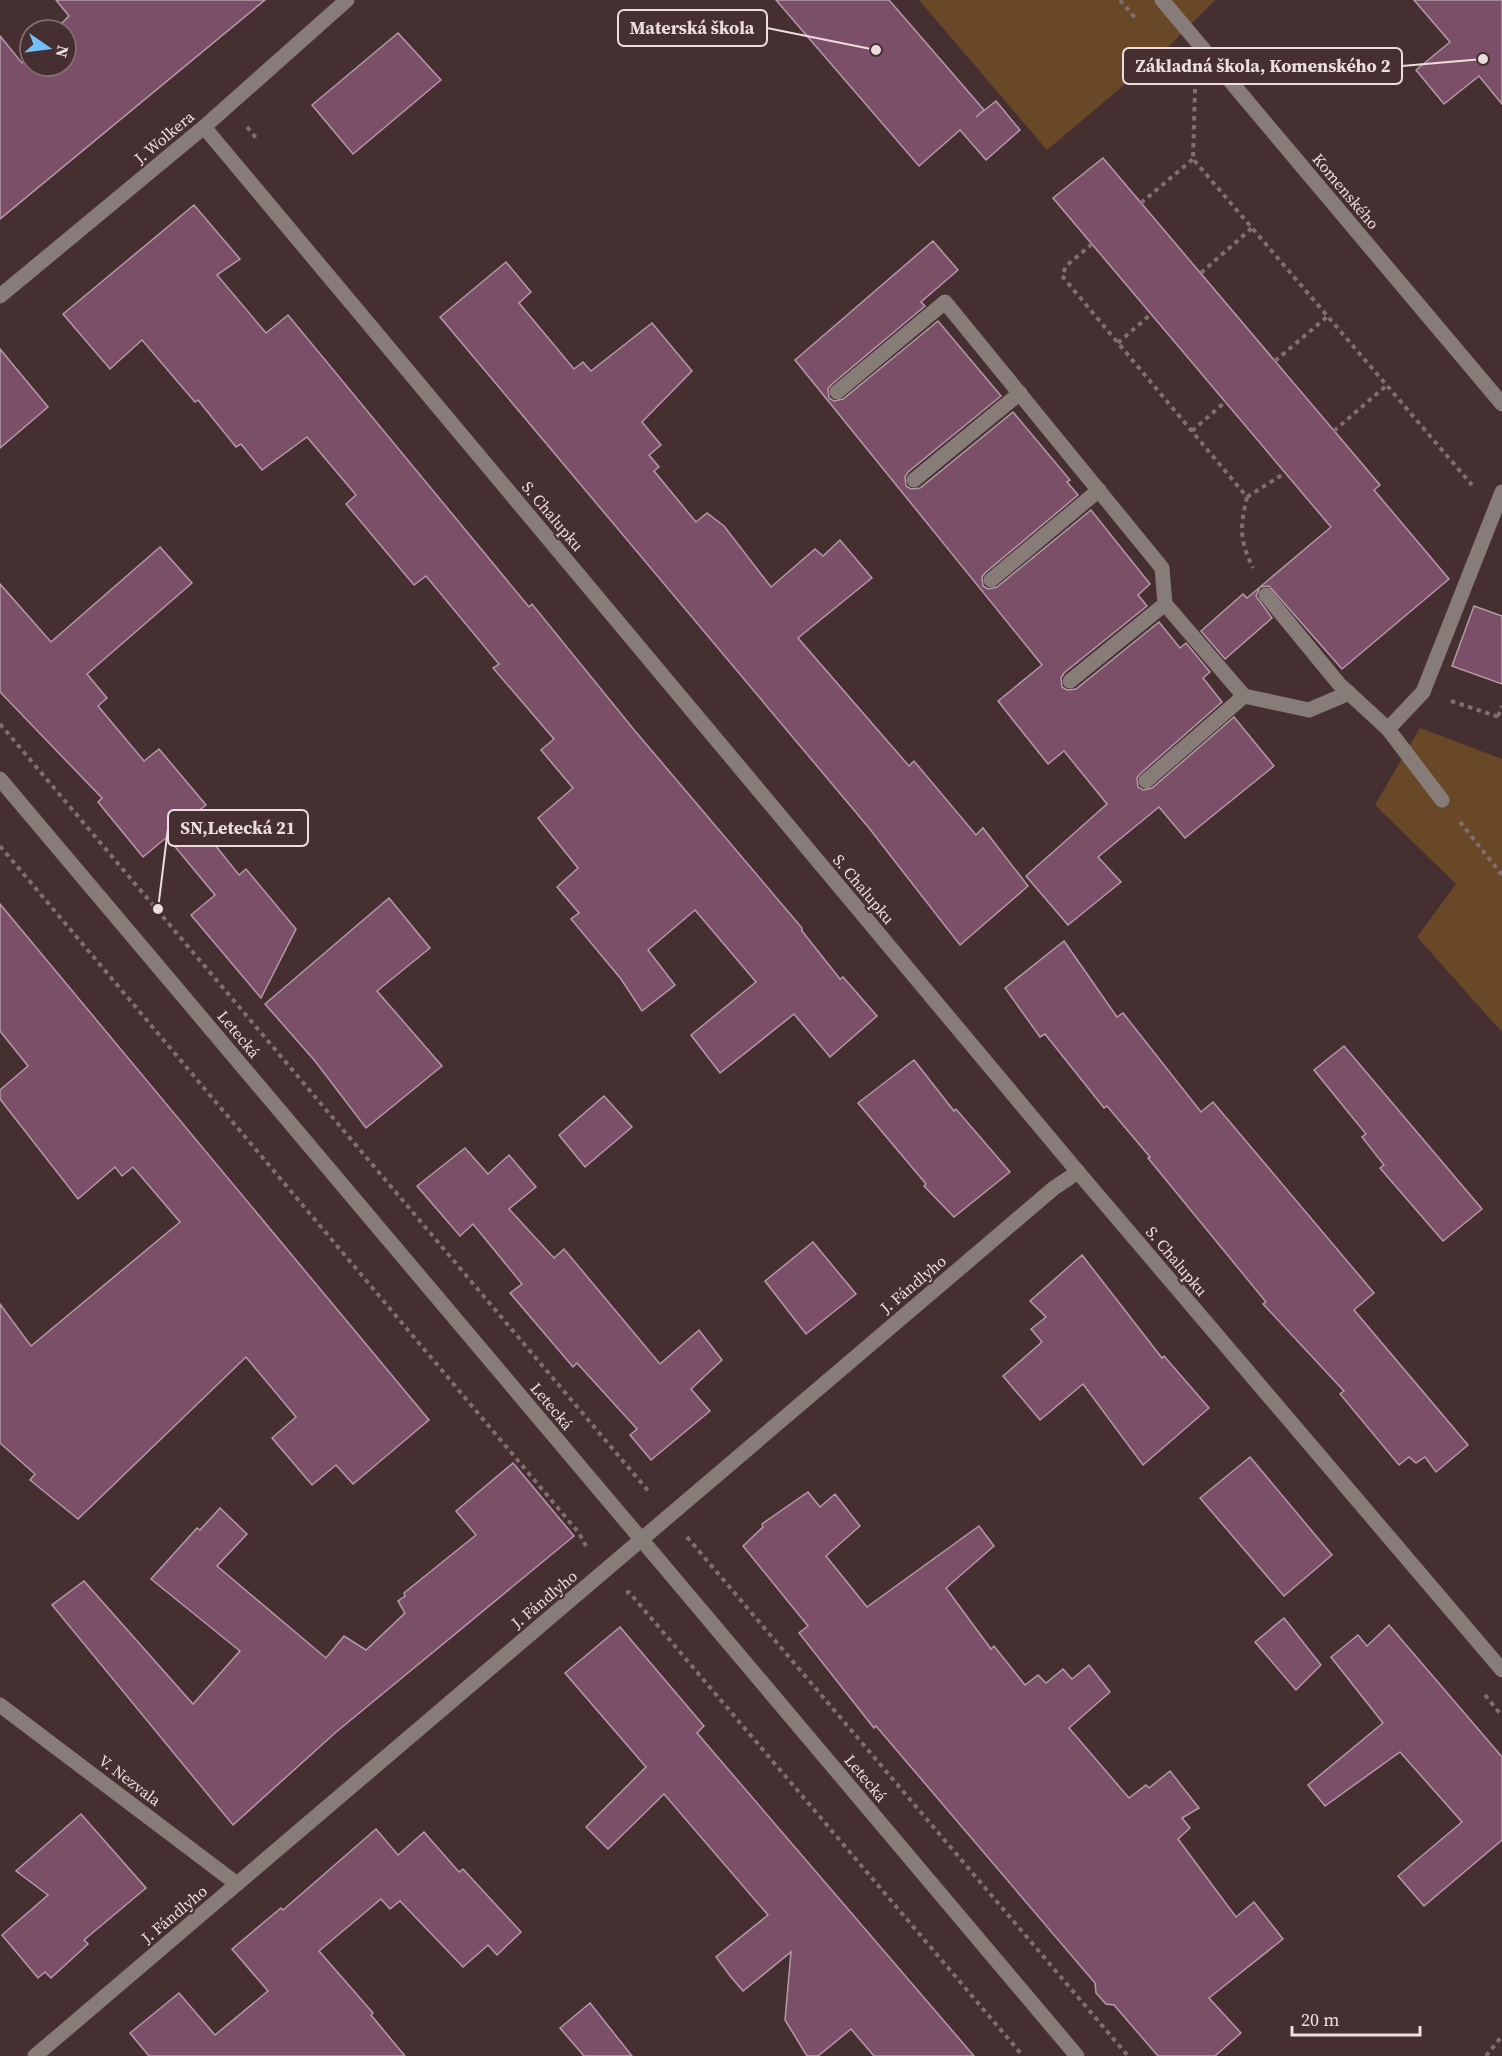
<svg xmlns="http://www.w3.org/2000/svg" width="1502" height="2056" viewBox="0 0 1502 2056" font-family="'Source Serif 4',serif">
<style>
.green{fill:#684827}
.building{fill:#7c4f68;stroke:#b39aa7;stroke-width:1.5}
.lines{fill:none;stroke-linecap:round;stroke-linejoin:round}
.path{stroke:#826e70;stroke-width:4;stroke-dasharray:4.5 4.5;stroke-linecap:butt}
.minor{stroke:#877c78;stroke-width:15}
.labels{text-anchor:middle;stroke-width:4.5;stroke-linejoin:round;paint-order:stroke}
.street-label{font-size:16px;fill:#ecddde;stroke:#462f31}
.leader{fill:none;stroke:#ecddde;stroke-width:2}
.callout-dot{fill:#ecddde;stroke:#462f31;stroke-width:2}
.callout{fill:#462f31;stroke:#ecddde;stroke-width:2}
.callout-label{font-size:18px;text-anchor:middle;font-weight:bold;fill:#ecddde}
</style>
<rect width="100%" height="100%" fill="#462f31"/>
<g class="green">
<polygon points="919,0 1215,0 1163,52 1047,150"/>
<polygon points="1420,728 1502,759 1502,1032 1417,937 1456,884 1375,805"/>
</g>
<g class="building">
<polygon points="56,0 265,0 0,219 0,36 22,63 30,55 30,66 66,66 66,30 55,30 69,16"/>
<polygon points="776,0 889,0 984,110 976,117 996,101 1020,130 986,160 960,130 919,166"/>
<polygon points="1414,0 1502,0 1502,104 1479,76 1444,104 1416,70 1450,42"/>
<polygon points="398,33 441,80 353,154 312,105"/>
<polygon points="1103,158 1380,485 1374,490 1449,579 1342,669 1269,586 1260,587 1256,596 1272,618 1225,659 1201,631 1243,594 1247,598 1331,527 1053,198"/>
<polygon points="194,205 240,259 217,275 266,333 288,315 529,607 532,604 635,731 802,928 802,931 840,979 843,977 877,1016 830,1057 794,1014 720,1073 691,1035 756,982 695,910 648,950 675,985 642,1011 621,979 571,919 579,913 557,887 578,868 538,818 573,788 541,750 554,739 493,668 499,664 426,576 414,585 346,504 356,495 307,437 262,470 241,444 236,447 198,400 195,402 142,340 110,369 63,314"/>
<polygon points="933,241 958,270 921,302 925,306 831,385 828,389 829,398 834,401 843,399 938,321 1001,396 908,472 905,477 906,486 911,489 920,488 1013,412 1070,480 1067,482 1078,495 985,573 982,577 983,586 988,589 997,587 1091,510 1150,584 1138,595 1147,606 1064,673 1061,678 1062,687 1067,690 1076,689 1159,622 1180,648 1186,643 1210,672 1203,678 1222,702 1140,774 1137,778 1138,787 1143,790 1152,788 1234,717 1274,766 1185,838 1159,807 1098,857 1121,882 1068,925 1026,876 1107,804 1064,751 1048,764 998,701 1042,665 795,360"/>
<polygon points="506,262 531,292 519,303 574,369 583,362 591,371 652,323 692,371 642,422 661,445 649,455 659,467 654,471 696,522 707,513 724,526 771,587 815,549 823,556 840,540 872,578 798,638 909,766 914,761 976,835 983,828 1028,886 960,945 869,828 440,317"/>
<polygon points="0,349 48,407 0,448"/>
<polygon points="160,547 192,583 87,674 107,698 98,706 144,761 159,749 206,805 192,816 239,875 246,869 296,929 261,998 191,915 215,895 167,837 143,857 98,802 102,798 0,692 0,584 51,642"/>
<polygon points="1474,606 1502,616 1502,684 1452,666"/>
<polygon points="389,898 430,948 377,991 442,1066 366,1128 315,1061 265,1004"/>
<polygon points="0,904 429,1420 353,1484 336,1465 312,1485 272,1438 296,1417 246,1357 78,1519 30,1480 35,1474 0,1443 0,1304 31,1346 180,1222 133,1167 122,1176 115,1167 78,1199 0,1099 0,1090 28,1066 0,1031"/>
<polygon points="1064,941 1117,1017 1123,1013 1201,1112 1213,1102 1374,1293 1354,1310 1468,1445 1436,1472 1425,1457 1416,1463 1409,1457 1399,1465 1340,1394 1344,1391 1263,1304 1266,1302 1148,1158 1150,1157 1107,1106 1104,1108 1045,1034 1040,1037 1005,988"/>
<polygon points="1344,1046 1482,1209 1443,1241 1380,1168 1384,1165 1362,1137 1366,1134 1314,1070"/>
<polygon points="914,1060 954,1111 956,1109 1010,1172 954,1217 924,1186 926,1184 858,1103"/>
<polygon points="604,1096 632,1127 585,1167 559,1135"/>
<polygon points="465,1148 488,1174 509,1155 536,1187 509,1209 554,1258 564,1249 660,1364 699,1330 722,1360 691,1389 710,1411 651,1460 630,1435 637,1429 577,1363 573,1367 510,1293 522,1284 473,1224 460,1236 417,1186"/>
<polygon points="813,1242 856,1294 806,1334 765,1281"/>
<polygon points="1082,1255 1162,1358 1164,1356 1209,1408 1143,1465 1083,1384 1040,1420 1003,1376 1042,1342 1031,1329 1046,1317 1030,1301"/>
<polygon points="1250,1457 1332,1555 1284,1596 1200,1498"/>
<polygon points="513,1463 574,1536 335,1733 233,1825 52,1605 84,1581 193,1704 240,1651 151,1579 197,1528 200,1530 220,1508 247,1534 217,1566 326,1658 344,1636 366,1650 405,1613 398,1601 405,1596 404,1593 476,1535 456,1511"/>
<polygon points="808,1492 820,1507 835,1494 860,1526 826,1556 867,1607 979,1526 994,1546 946,1588 991,1649 994,1646 1025,1685 1038,1675 1046,1683 1063,1669 1072,1679 1089,1665 1110,1692 1069,1728 1129,1798 1146,1785 1149,1788 1170,1771 1199,1808 1182,1818 1190,1828 1178,1839 1236,1917 1254,1902 1283,1939 1209,1998 1241,2033 1215,2056 1158,2056 1114,2005 1106,2004 1096,1993 1095,1983 876,1726 874,1728 799,1633 808,1626 743,1546 763,1527 762,1524"/>
<polygon points="1284,1618 1321,1665 1296,1690 1255,1642"/>
<polygon points="1389,1625 1502,1757 1502,1840 1424,1906 1398,1876 1462,1822 1400,1752 1325,1806 1308,1785 1383,1723 1331,1657 1358,1635 1367,1646"/>
<polygon points="620,1627 704,1726 697,1733 974,2056 874,2056 851,2029 818,2056 807,2056 785,2020 791,1952 743,1991 731,1977 716,1957 768,1915 664,1794 608,1849 586,1827 646,1767 565,1673"/>
<polygon points="81,1814 146,1888 84,1940 88,1944 51,1978 45,1972 38,1978 2,1935 48,1895 16,1871"/>
<polygon points="376,1829 398,1855 424,1832 459,1872 463,1869 521,1932 497,1955 488,1945 463,1967 400,1901 390,1909 381,1899 319,1951 373,2013 371,2015 405,2056 149,2056 130,2033 179,1993 215,2035 268,1991 232,1949 281,1908 283,1910"/>
<polygon points="590,2003 632,2056 584,2056 560,2028"/>
</g>
<g class="lines">
<g class="path">
<polyline points="1120,0 1136,19"/>
<polyline points="1195,89 1193,159 1472,485"/>
<polyline points="247,127 257,139"/>
<polyline points="1141,203 1193,159"/>
<path d="M 1092,244 L 1066,266 L 1062,276 L 1247,497 C 1240,527 1239,539 1253,568"/>
<polyline points="1201,273 1253,227"/>
<polyline points="1118,343 1151,314"/>
<polyline points="1275,361 1328,316"/>
<polyline points="1192,431 1225,402"/>
<polyline points="1334,431 1387,385"/>
<polyline points="1247,497 1285,473"/>
<polyline points="1451,701 1502,718"/>
<polyline points="1498,716 1502,706"/>
<polyline points="0,724 650,1493"/>
<polyline points="1460,822 1502,875"/>
<polyline points="0,846 579,1533 586,1546"/>
<polyline points="687,1537 1128,2056"/>
<polyline points="626,1593 629,1592 1023,2056"/>
<polyline points="1485,1695 1502,1716"/>
<polyline points="1486,2056 1502,2036"/>
</g>
<g class="minor">
<polyline points="1162,0 1502,404"/>
<polyline points="204,127 1078,1172 1502,1670"/>
<polyline points="0,296 204,127 347,0"/>
<polyline points="837,392 945,302 1162,568 1165,604 1244,696"/>
<polyline points="914,480 1020,393"/>
<polyline points="991,580 1099,490"/>
<polyline points="1266,595 1339,684 1388,729"/>
<polyline points="1070,681 1165,604"/>
<polyline points="0,779 1077,2056"/>
<polyline points="1146,781 1244,696 1309,710 1349,693"/>
<polyline points="1442,800 1388,729 1423,692 1502,492"/>
<polyline points="0,1705 237,1884"/>
<polyline points="35,2056 1054,1188 1078,1172"/>
</g>
</g>
<g class="labels">
<g class="street-label">
<text transform="translate(164 137) rotate(-40)" y="6">J. Wolkera</text>
<text transform="translate(1346 191) rotate(50)" y="6">Komenského</text>
<text transform="translate(553 516) rotate(50)" y="6">S. Chalupku</text>
<text transform="translate(864 889) rotate(50)" y="6">S. Chalupku</text>
<text transform="translate(239 1034) rotate(50)" y="6">Letecká</text>
<text transform="translate(1177 1261) rotate(50)" y="6">S. Chalupku</text>
<text transform="translate(913 1284) rotate(-40)" y="6">J. Fándlyho</text>
<text transform="translate(552 1406) rotate(50)" y="6">Letecká</text>
<text transform="translate(544 1599) rotate(-40)" y="6">J. Fándlyho</text>
<text transform="translate(866 1778) rotate(50)" y="6">Letecká</text>
<text transform="translate(130 1780) rotate(37)" y="6">V. Nezvala</text>
<text transform="translate(174 1914) rotate(-40)" y="6">J. Fándlyho</text>
</g>
</g>
<path class="leader" d="M876 50L767 28M1483 59L1402 66M158 909L168 828"/>
<g class="callout-dot">
<circle cx="876" cy="50" r="6"/>
<circle cx="1483" cy="59" r="6"/>
<circle cx="158" cy="909" r="6"/>
</g>
<g class="callout">
<rect x="618" y="10" width="149" height="36" rx="6"/>
<rect x="1123" y="48" width="279" height="36" rx="6"/>
<rect x="168" y="810" width="140" height="36" rx="6"/>
</g>
<g class="callout-label">
<text x="692" y="34">Materská škola</text>
<text x="1263" y="72">Základná škola, Komenského 2</text>
<text x="238" y="834">SN,Letecká 21</text>
</g>
<g transform="translate(48 48) rotate(104)"><circle r="28" fill="#462f31" stroke="#887576" stroke-width="1.5"/>
<path d="M0-4.5L10 22L0 15L-10 22Z" fill="#73c1f6"/>
<text y="-9" font-size="16" font-weight="bold" text-anchor="middle" fill="#ecddde">N</text>
</g>
<path d="M1292 2026v9h128v-9" fill="none" stroke="#ecddde" stroke-width="3"/>
<text x="1301" y="2026" font-size="18" fill="#ecddde" stroke="#462f31" stroke-width="4.5" paint-order="stroke">20 m</text>
</svg>
